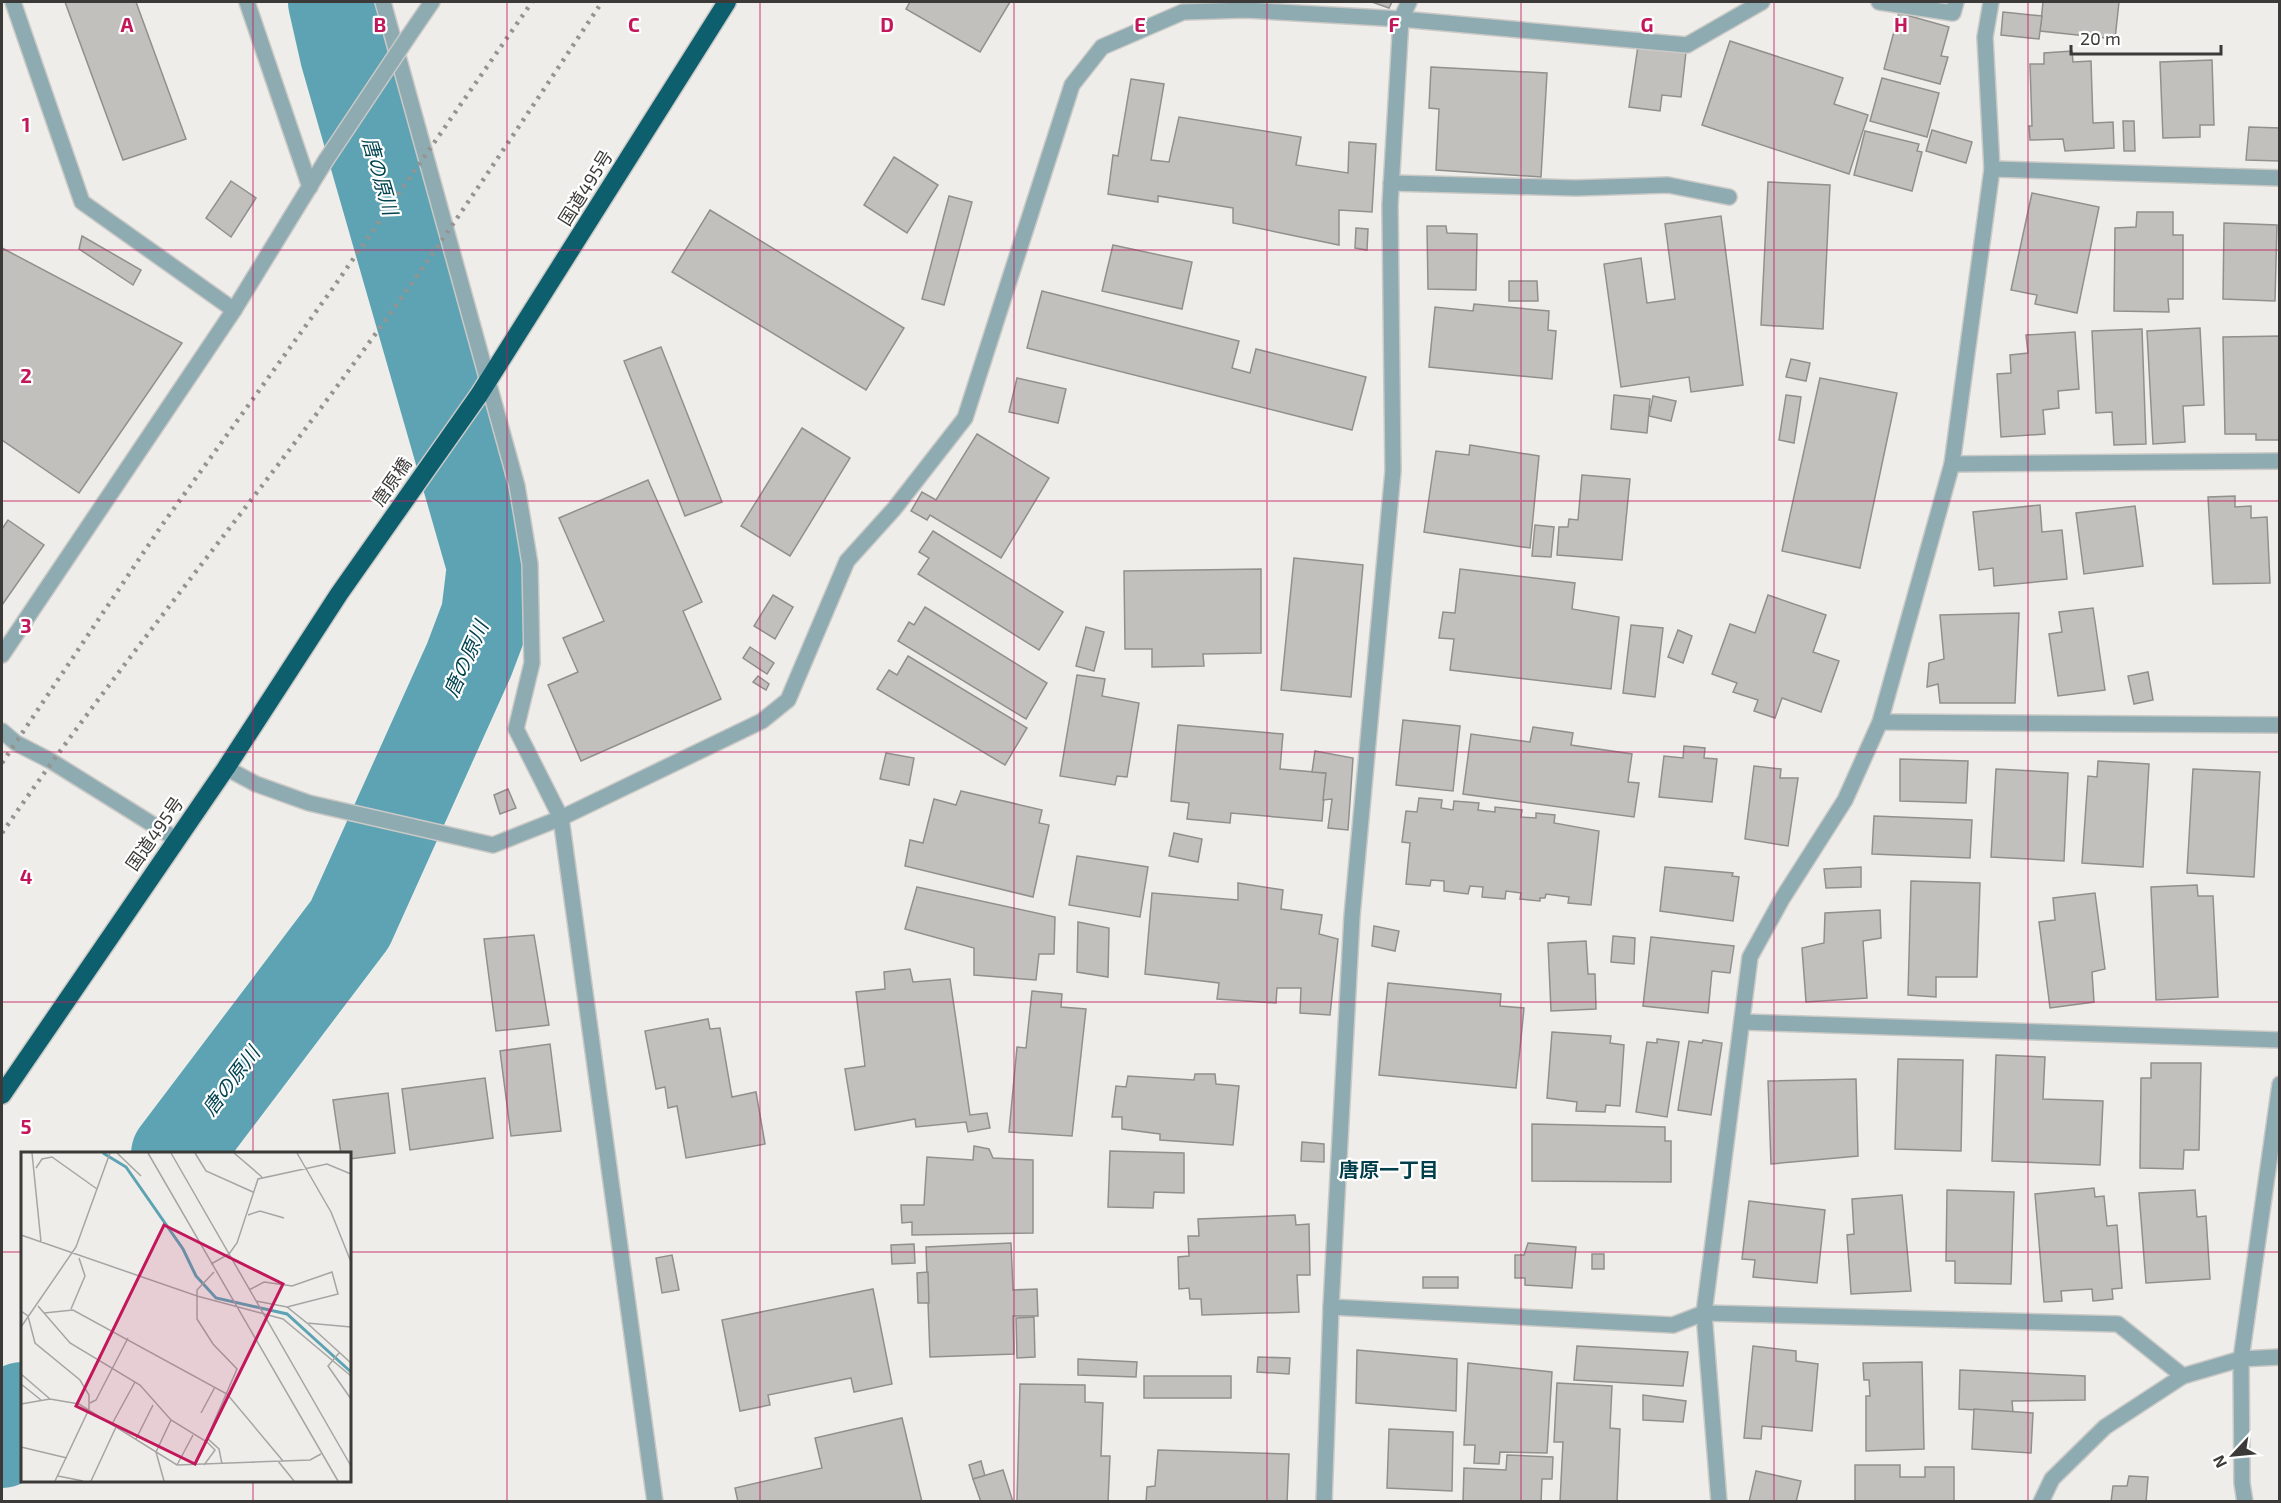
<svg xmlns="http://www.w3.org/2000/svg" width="2281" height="1503" viewBox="0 0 2281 1503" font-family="'Exo 2','Noto Sans JP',sans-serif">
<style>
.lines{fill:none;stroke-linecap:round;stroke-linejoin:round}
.river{stroke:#5da3b3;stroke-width:90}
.building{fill:#c1c0bd;stroke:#91908d;stroke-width:1.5}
.minor-casing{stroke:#cac9c6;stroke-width:18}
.highway-casing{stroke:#cac9c6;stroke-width:21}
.minor{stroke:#8eabb2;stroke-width:15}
.highway{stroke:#0e5f6d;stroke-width:18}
.rail{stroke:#959491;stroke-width:4.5;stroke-dasharray:3 6;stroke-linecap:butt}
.minor-bridge-casing{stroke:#cac9c6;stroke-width:18;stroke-linecap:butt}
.minor-bridge{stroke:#8eabb2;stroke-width:15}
.grid{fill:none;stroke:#c2185b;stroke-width:1.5;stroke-opacity:0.55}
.labels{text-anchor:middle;stroke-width:4.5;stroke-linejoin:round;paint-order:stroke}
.street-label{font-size:18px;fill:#3b3a39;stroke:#fff}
.water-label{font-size:20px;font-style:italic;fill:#00434f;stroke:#fff}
.neighbourhood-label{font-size:20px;font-weight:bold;fill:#003f4a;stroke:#fff}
.inset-river{fill:none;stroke:#5da3b3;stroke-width:3}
.inset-road{fill:none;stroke:#a6a5a3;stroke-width:1.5}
.view{fill:#c2185b;fill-opacity:0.15;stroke:#c2185b;stroke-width:3}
.inset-edge{fill:none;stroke:#3b3a39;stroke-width:3}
.grid-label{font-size:20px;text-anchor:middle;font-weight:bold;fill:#c2185b;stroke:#fff;stroke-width:4.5;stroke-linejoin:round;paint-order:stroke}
</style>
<rect width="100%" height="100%" fill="#eeede9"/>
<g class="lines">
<g class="river">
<polyline points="176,1154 350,924 469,660 486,615 492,566 345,55 333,2"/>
<polyline points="2,1443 22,1407"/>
</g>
</g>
<g class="building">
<polygon points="65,2 136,2 186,139 123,160"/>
<polygon points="910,2 1010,2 980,52 906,9"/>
<polygon points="1372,2 1392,2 1389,8"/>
<polygon points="2043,2 2119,2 2115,39 2040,31"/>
<polygon points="2003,12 2042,16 2039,39 2001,35"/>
<polygon points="1899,13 1949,27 1941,56 1948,57 1940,84 1884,69"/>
<polygon points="1730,41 1843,78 1834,104 1868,115 1849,174 1702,125"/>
<polygon points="1638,46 1686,52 1681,97 1662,95 1660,111 1629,107"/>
<polygon points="2072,51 2073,62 2091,61 2093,123 2113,122 2114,148 2065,151 2063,139 2030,140 2029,126 2032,126 2030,64 2044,64 2044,53"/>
<polygon points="2212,60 2214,125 2200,125 2200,137 2163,138 2160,62"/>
<polygon points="1431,67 1547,73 1541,177 1436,170 1439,109 1429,108"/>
<polygon points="1882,78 1939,93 1927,137 1870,121"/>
<polygon points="1131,79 1164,84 1151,160 1169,162 1179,117 1301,137 1296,165 1348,173 1349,142 1376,144 1372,212 1339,210 1339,245 1233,223 1233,208 1158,196 1158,202 1108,194 1113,155 1118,156"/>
<polygon points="2123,121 2134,121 2135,151 2124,151"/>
<polygon points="2249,127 2280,128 2280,161 2246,160"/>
<polygon points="1932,130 1972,142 1966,163 1926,151"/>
<polygon points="1865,131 1919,144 1917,151 1922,152 1912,191 1854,175"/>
<polygon points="894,157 938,185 907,233 864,205"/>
<polygon points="231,181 256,198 231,237 206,218"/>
<polygon points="1768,182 1830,185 1823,329 1761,325"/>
<polygon points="2032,193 2099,207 2077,313 2035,304 2037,295 2011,290"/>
<polygon points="949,196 972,202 944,305 922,299"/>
<polygon points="710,210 904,328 866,390 672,272"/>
<polygon points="2137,212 2173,212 2173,235 2183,235 2183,299 2168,299 2169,312 2114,311 2115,228 2136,227"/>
<polygon points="1721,216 1743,385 1691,392 1689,377 1621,387 1604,264 1641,258 1647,303 1675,299 1665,224"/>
<polygon points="2224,223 2277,225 2275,301 2223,299"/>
<polygon points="1427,226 1446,226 1447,233 1477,234 1476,290 1428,289"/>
<polygon points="1356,228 1368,229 1367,250 1355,248"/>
<polygon points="82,236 141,270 133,285 79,249"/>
<polygon points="1113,245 1192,262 1182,309 1102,291"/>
<polygon points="2,248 182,343 79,493 2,440"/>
<polygon points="1509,281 1537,281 1538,301 1509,301"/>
<polygon points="1042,291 1239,341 1232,368 1250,373 1256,349 1366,377 1352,430 1027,348"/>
<polygon points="1474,304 1549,311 1548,330 1556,331 1552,379 1429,367 1435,307 1473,311"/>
<polygon points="2200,328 2204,405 2183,406 2185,442 2153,444 2147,331"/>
<polygon points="2142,329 2146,444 2114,445 2112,412 2096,413 2092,331"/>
<polygon points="2075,332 2079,389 2058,391 2059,408 2043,410 2045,434 2001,437 1997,374 2011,373 2010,355 2028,353 2026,335"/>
<polygon points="2280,336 2280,440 2256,440 2256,434 2225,434 2223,337"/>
<polygon points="661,347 722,502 685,516 624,361"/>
<polygon points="1791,359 1810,363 1806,381 1786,377"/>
<polygon points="1017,378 1066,389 1058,423 1009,412"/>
<polygon points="1820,378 1897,393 1860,568 1782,551"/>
<polygon points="1614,395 1650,399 1647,433 1611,429"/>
<polygon points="1786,395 1801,397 1794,443 1779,440"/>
<polygon points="1653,396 1676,401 1671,421 1649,416"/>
<polygon points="802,428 850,458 790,556 741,526"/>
<polygon points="977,434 1049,478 1001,558 930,515 927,520 911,511 922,492 936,500"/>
<polygon points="1470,445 1539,456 1530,548 1424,532 1436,451 1469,455"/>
<polygon points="1582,475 1630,479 1622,560 1557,555 1559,527 1568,527 1569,519 1578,520"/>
<polygon points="648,480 702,602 683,611 721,699 581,761 548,685 578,672 563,638 604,621 559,518"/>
<polygon points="2235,496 2235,507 2251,506 2251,518 2267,517 2270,583 2213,584 2208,497"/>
<polygon points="2040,505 2042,532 2062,530 2067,579 1994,586 1993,568 1979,570 1973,512"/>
<polygon points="2135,506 2143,566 2084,574 2076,513"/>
<polygon points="8,520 44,545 2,605 2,529"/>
<polygon points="1535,525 1554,527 1551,557 1532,556"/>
<polygon points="933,531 1063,612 1039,650 918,574 929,558 919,552"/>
<polygon points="1294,558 1363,565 1351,697 1281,690"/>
<polygon points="1261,569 1261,653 1203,654 1204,666 1152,667 1152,649 1125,649 1124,571"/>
<polygon points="1460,569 1575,583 1572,609 1619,617 1611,689 1450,670 1454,639 1439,638 1443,612 1455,613"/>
<polygon points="773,595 793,607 775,639 754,626"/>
<polygon points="1768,595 1826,615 1813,652 1839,661 1821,712 1782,698 1775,718 1754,711 1758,700 1733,692 1737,683 1712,674 1730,624 1755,633"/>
<polygon points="925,607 1047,683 1026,719 898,641 909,622 914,625"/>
<polygon points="2093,608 2105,690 2058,696 2049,634 2062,632 2059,612"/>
<polygon points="2019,613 2015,703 1940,703 1938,684 1927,687 1929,663 1944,659 1940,615"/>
<polygon points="1631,625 1663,628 1655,697 1623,693"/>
<polygon points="1086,627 1104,632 1094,671 1076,666"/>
<polygon points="1678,630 1692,636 1683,663 1668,657"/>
<polygon points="750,647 774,663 767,674 743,658"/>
<polygon points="908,656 1027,728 1005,765 877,689 889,670 897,675"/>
<polygon points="2148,672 2153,700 2134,704 2128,676"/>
<polygon points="1077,675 1105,679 1102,696 1139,703 1127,777 1117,776 1115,785 1060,776"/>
<polygon points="758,676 769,684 766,690 753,682"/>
<polygon points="1403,720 1460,726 1453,791 1396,785"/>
<polygon points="1178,725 1283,734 1280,769 1326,773 1322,821 1231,813 1230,823 1187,819 1189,803 1171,801"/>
<polygon points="1533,727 1573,733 1571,745 1632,754 1628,782 1639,783 1634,817 1463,794 1471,734 1530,742"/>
<polygon points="1684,746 1705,748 1704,758 1717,759 1712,802 1659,797 1664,756 1683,758"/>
<polygon points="1315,751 1353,758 1348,830 1328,828 1332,799 1323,800 1326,773 1312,772"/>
<polygon points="886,753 914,758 909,785 880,779"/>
<polygon points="1900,759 1968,761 1966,803 1900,801"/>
<polygon points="2098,761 2149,764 2143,867 2082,863 2088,776 2097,777"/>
<polygon points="1754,766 1781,769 1780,778 1798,778 1788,846 1745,839"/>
<polygon points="1996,769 2068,773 2064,861 1991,857"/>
<polygon points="2193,769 2260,772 2254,877 2187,873"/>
<polygon points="508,789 516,808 500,814 494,795"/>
<polygon points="961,791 1042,810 1039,823 1049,825 1033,897 905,866 910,840 923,843 934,799 956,805"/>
<polygon points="1419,798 1442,800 1441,808 1453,810 1454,801 1479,803 1478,810 1495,812 1495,807 1522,810 1521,817 1536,818 1536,813 1555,815 1554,823 1599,831 1591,905 1568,903 1569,897 1546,894 1545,898 1540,898 1540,901 1520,899 1521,893 1506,891 1505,899 1482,897 1483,887 1470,886 1468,894 1444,891 1444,881 1431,880 1430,886 1406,884 1410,843 1402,842 1406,811 1417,812"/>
<polygon points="1874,816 1972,820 1970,858 1872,854"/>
<polygon points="1174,833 1202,839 1198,862 1169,856"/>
<polygon points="1077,856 1148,867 1140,917 1069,905"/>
<polygon points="1665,867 1733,873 1732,876 1739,877 1733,921 1660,911"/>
<polygon points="1861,867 1861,887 1826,888 1824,869"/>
<polygon points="1911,881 1980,883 1977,977 1936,977 1936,997 1908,995"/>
<polygon points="1238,883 1283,890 1281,909 1322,915 1319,934 1338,939 1330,1015 1300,1013 1301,988 1277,988 1276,1003 1217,999 1219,983 1145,974 1152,893 1238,900"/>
<polygon points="2197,885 2198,896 2213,896 2218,997 2156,1000 2151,887"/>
<polygon points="917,887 1055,917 1054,954 1039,954 1036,980 974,975 974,948 905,929"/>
<polygon points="2095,893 2105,969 2092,972 2094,1002 2050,1008 2039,922 2055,920 2053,898"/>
<polygon points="1880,910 1881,938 1863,941 1867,998 1806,1002 1802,948 1824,943 1825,913"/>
<polygon points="1078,922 1109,928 1108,977 1077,972"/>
<polygon points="1374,926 1399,931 1395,951 1372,946"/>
<polygon points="534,935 549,1025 496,1031 484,939"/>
<polygon points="1613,936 1635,938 1634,964 1611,962"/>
<polygon points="1651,937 1734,946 1730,973 1712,971 1708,1013 1643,1006"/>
<polygon points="1586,941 1588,974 1595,974 1596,1009 1551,1011 1548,943"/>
<polygon points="910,969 913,982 950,979 970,1115 987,1113 990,1128 968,1132 966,1122 916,1127 915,1119 855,1130 845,1069 865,1066 856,992 885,989 884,972"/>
<polygon points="1388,983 1501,994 1500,1006 1524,1008 1516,1088 1379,1075"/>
<polygon points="1032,991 1062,994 1061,1007 1086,1009 1072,1136 1009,1132 1017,1047 1026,1048"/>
<polygon points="708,1019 710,1029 720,1028 732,1097 756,1092 765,1144 686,1158 677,1106 668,1108 665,1087 656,1089 645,1031"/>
<polygon points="1552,1032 1611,1036 1610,1043 1624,1045 1620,1106 1606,1105 1605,1112 1576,1111 1577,1102 1547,1098"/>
<polygon points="1657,1039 1679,1042 1667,1117 1636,1112 1647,1042 1657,1043"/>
<polygon points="1703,1040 1722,1043 1711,1115 1678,1110 1689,1041 1702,1043"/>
<polygon points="550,1044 561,1131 511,1136 500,1051"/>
<polygon points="1996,1055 2045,1057 2043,1099 2103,1101 2100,1165 1992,1161"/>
<polygon points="1898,1059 1963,1060 1961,1151 1895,1149"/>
<polygon points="2151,1063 2201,1063 2199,1150 2184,1150 2183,1169 2140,1168 2141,1078 2151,1078"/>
<polygon points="1195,1074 1215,1074 1216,1084 1239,1086 1233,1145 1160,1140 1160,1134 1122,1129 1122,1117 1112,1117 1116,1086 1126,1087 1128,1076 1194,1080"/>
<polygon points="485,1078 493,1138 410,1150 402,1089"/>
<polygon points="1856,1079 1858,1156 1771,1164 1768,1081"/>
<polygon points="388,1093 395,1153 350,1159 350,1154 341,1154 333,1100"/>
<polygon points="1532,1124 1665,1127 1665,1141 1671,1141 1671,1182 1532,1181"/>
<polygon points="1302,1142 1324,1144 1324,1162 1301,1161"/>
<polygon points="974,1146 989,1149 993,1158 1033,1160 1033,1233 912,1235 912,1222 902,1223 901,1205 924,1205 927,1157 973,1160"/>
<polygon points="1110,1151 1184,1153 1184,1193 1154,1192 1153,1208 1108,1207"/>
<polygon points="2094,1188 2095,1197 2104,1196 2107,1226 2117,1225 2122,1288 2112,1289 2113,1299 2093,1301 2092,1289 2061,1291 2062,1301 2044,1302 2035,1194"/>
<polygon points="1947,1190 2014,1192 2011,1284 1955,1283 1955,1261 1946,1261"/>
<polygon points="2195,1190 2197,1217 2206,1216 2210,1279 2146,1283 2139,1193"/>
<polygon points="1902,1195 1911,1291 1851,1294 1847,1235 1854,1234 1852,1199"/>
<polygon points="1749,1201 1825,1210 1817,1283 1753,1277 1755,1260 1742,1259"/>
<polygon points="1295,1215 1296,1225 1309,1224 1310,1275 1297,1275 1299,1312 1202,1315 1201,1299 1190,1299 1189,1288 1179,1289 1178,1257 1189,1256 1188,1236 1199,1236 1198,1219"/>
<polygon points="1011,1243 1013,1290 1037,1289 1038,1316 1013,1316 1014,1354 930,1357 926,1247"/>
<polygon points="1528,1243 1576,1247 1572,1288 1525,1285 1525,1278 1515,1278 1515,1255 1524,1255"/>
<polygon points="914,1244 915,1263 892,1264 891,1245"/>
<rect x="1592" y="1254" width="12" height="15"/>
<polygon points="672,1255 679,1290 662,1293 656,1258"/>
<polygon points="928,1272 929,1303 918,1303 917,1273"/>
<rect x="1423" y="1277" width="35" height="11"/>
<polygon points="873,1289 892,1384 854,1392 851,1378 768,1395 770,1405 740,1411 722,1320"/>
<polygon points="1034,1317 1035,1357 1017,1358 1016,1318"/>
<polygon points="1577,1346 1688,1352 1683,1386 1574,1380"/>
<polygon points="1753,1346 1796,1351 1796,1361 1818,1364 1812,1431 1762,1426 1761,1439 1744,1438"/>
<polygon points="1357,1350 1457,1359 1456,1411 1356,1403"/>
<polygon points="1258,1357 1290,1358 1289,1374 1257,1372"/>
<polygon points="1078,1359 1137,1362 1136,1377 1078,1375"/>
<polygon points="1922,1362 1924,1449 1866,1451 1866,1396 1870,1396 1869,1380 1864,1380 1863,1363"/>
<polygon points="1468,1363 1552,1372 1547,1453 1500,1452 1499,1464 1474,1463 1475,1445 1464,1445"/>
<polygon points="1960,1370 2085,1376 2085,1400 2012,1401 2013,1412 1959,1409"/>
<rect x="1144" y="1376" width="87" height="22"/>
<polygon points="1557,1383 1612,1386 1610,1428 1620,1429 1617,1502 1560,1502 1563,1442 1554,1442"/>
<polygon points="1020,1384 1085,1385 1085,1402 1103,1403 1101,1456 1110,1456 1108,1502 1017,1502"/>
<polygon points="1643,1395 1686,1401 1683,1422 1643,1420"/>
<polygon points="1974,1409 2033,1413 2031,1453 1972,1449"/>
<polygon points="902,1418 922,1502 738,1502 735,1488 822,1468 815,1438"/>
<polygon points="1389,1429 1453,1432 1452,1491 1387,1488"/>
<polygon points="1158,1450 1289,1454 1287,1502 1146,1502 1147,1487 1155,1486"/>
<polygon points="1507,1455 1553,1457 1552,1479 1542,1479 1541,1502 1463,1502 1464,1468 1506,1470"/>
<polygon points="981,1461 985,1476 973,1479 969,1465"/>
<polygon points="1855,1465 1900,1465 1900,1477 1925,1477 1925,1467 1954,1467 1954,1502 1855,1502"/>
<polygon points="1003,1470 1013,1502 981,1502 973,1479"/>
<polygon points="1756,1471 1801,1481 1796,1502 1749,1502"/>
<polygon points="2129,1476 2148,1477 2146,1502 2111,1502 2113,1486 2127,1486"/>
</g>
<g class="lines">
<g class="minor-casing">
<g id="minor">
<polyline points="13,2 82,202 234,310"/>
<polyline points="247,2 310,187"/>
<polyline points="383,2 517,486 530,564 532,663 516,729 561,818 762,721 788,700 847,561 894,509 965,418 1072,85 1102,47 1183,12 1246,10 1401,19 1687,45 1762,2"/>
<polyline points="1879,2 1953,13 1956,2"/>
<polyline points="408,37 432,2"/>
<polyline points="1992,169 2280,178"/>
<polyline points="1391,183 1576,188 1668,185 1729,197"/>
<polyline points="1952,464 2280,461"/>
<polyline points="2,655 234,310 326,160"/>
<polyline points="1880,722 2280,725"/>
<polyline points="2,731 16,743 51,761 176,839"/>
<polyline points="226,768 256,784 309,803 493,845 561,818 655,1502"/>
<polyline points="1743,1022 2280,1040"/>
<polyline points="1331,1307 1673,1325 1704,1313 2118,1324 2183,1376"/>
<polyline points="1324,1502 1331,1307 1352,916 1393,471 1390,205 1401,19 1409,2"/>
<polyline points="1719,1502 1704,1313 1750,957 1782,899 1845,800 1880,722 1952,464 1992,169 1985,37 1991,2"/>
<polyline points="2041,1502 2052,1479 2105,1427 2183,1376 2241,1359 2280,1357"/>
<polyline points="2245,1502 2242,1483 2241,1359 2280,1084"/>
</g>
</g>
<g class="highway-casing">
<polyline id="highway" points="2,1095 226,768 339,594 479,395 727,2"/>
</g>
<use href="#minor" class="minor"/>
<use href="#highway" class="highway"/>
<g class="rail">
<polyline points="2,763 162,525 333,288 532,2"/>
<path d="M 2,833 C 115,669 243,516 360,355 C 445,240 523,120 602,2"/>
</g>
<g class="minor-bridge-casing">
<polyline id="minor-bridge" points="326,160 408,37"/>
</g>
<use href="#minor-bridge" class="minor-bridge"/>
</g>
<path class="grid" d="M 253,2 L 253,1154M 507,2 L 507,1502M 760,2 L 760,1502M 1014,2 L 1014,1502M 1267,2 L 1267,1502M 1521,2 L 1521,1502M 1774,2 L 1774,1502M 2028,2 L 2028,1502M 2,250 L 2280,250M 2,501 L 2280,501M 2,752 L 2280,752M 2,1002 L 2280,1002M 2,1252 L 22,1252M 350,1252 L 2280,1252M 253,1480 L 253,1502"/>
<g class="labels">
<g class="street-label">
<text transform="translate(586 188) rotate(-58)" y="6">国道495号</text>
<text transform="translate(392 482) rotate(-55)" y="6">唐原橋</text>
<text transform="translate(155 834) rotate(-55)" y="6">国道495号</text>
</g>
<g class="water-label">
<text transform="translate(380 176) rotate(74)" y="7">唐の原川</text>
<text transform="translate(466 659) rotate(-66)" y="7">唐の原川</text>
<text transform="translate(231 1081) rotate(-53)" y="7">唐の原川</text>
</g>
<g class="neighbourhood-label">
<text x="1389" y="1177">唐原一丁目</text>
</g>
</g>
<g transform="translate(21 1152)">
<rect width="330" height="330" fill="#eeede9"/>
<path class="inset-river" d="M 82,1 L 105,15 L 162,97 L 175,124 L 195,146 L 266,162 L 330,220"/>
<path class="inset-road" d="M 11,1 L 20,90M 96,1 L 120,24M 127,1 L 317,329M 150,1 L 330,314M 174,1 L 185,19 L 232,40M 213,1 L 241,25M 276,1 L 310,60 L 330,110M 15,16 L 21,7 L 31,5 L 76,37M 227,63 L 239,59 L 263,66M 0,83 L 176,144 L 176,138 L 193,120M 190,112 L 208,102 L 216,91 L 237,27 L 306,12 L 330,22M 228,138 L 243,130 L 271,134 L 311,120 L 317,142 L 266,155M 235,149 L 266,155 L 286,171 L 330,175M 17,154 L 49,191 L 119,233 L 150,268 L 186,290 L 194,298 L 183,313M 50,157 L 64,124 L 58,106M 0,159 L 7,164 L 14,191 L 59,228 L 68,243 L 68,257 L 34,329M 23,161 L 52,158 L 206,242 L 262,309M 286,171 L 330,211M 0,175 L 55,95 L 89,1M 318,201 L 307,214 L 330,247M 0,222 L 29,247M 0,232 L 20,248M 69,251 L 75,248 L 107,186M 0,252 L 29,247 L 58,252 L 156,313 L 289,308 L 300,302M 180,261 L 194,235M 91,272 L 114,230M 115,287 L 132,253M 0,295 L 46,306M 257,309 L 273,329M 201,312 L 198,297 L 186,286 L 216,217 L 192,192 L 176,167 L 176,144 L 262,167 L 330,224M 156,313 L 172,283M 37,324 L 62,329M 70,329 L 95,275M 143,329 L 135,300 L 150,268"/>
<path class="view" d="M 143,73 L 262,132 L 174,312 L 55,254 Z"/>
<rect width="330" height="330" class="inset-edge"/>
</g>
<g class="grid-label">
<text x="127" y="32">A</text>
<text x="380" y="32">B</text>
<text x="634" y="32">C</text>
<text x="887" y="32">D</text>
<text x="1140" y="32">E</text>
<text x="1394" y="32">F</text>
<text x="1647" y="32">G</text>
<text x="1901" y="32">H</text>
<text x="26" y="132">1</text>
<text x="26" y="383">2</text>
<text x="26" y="633">3</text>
<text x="26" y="884">4</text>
<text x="26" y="1134">5</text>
</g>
<rect width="2281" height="1503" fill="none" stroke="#3b3a39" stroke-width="6"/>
<g transform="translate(2233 1455) rotate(244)" stroke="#ffffff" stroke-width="4.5" paint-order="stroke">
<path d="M0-4.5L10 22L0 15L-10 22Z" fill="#3b3a39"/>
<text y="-9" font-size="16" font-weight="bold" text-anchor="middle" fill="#3b3a39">N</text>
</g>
<path d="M2071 45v9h150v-9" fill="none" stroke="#3b3a39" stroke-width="3"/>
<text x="2080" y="45" font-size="18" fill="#3b3a39" stroke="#ffffff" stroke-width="4.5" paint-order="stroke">20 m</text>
</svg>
